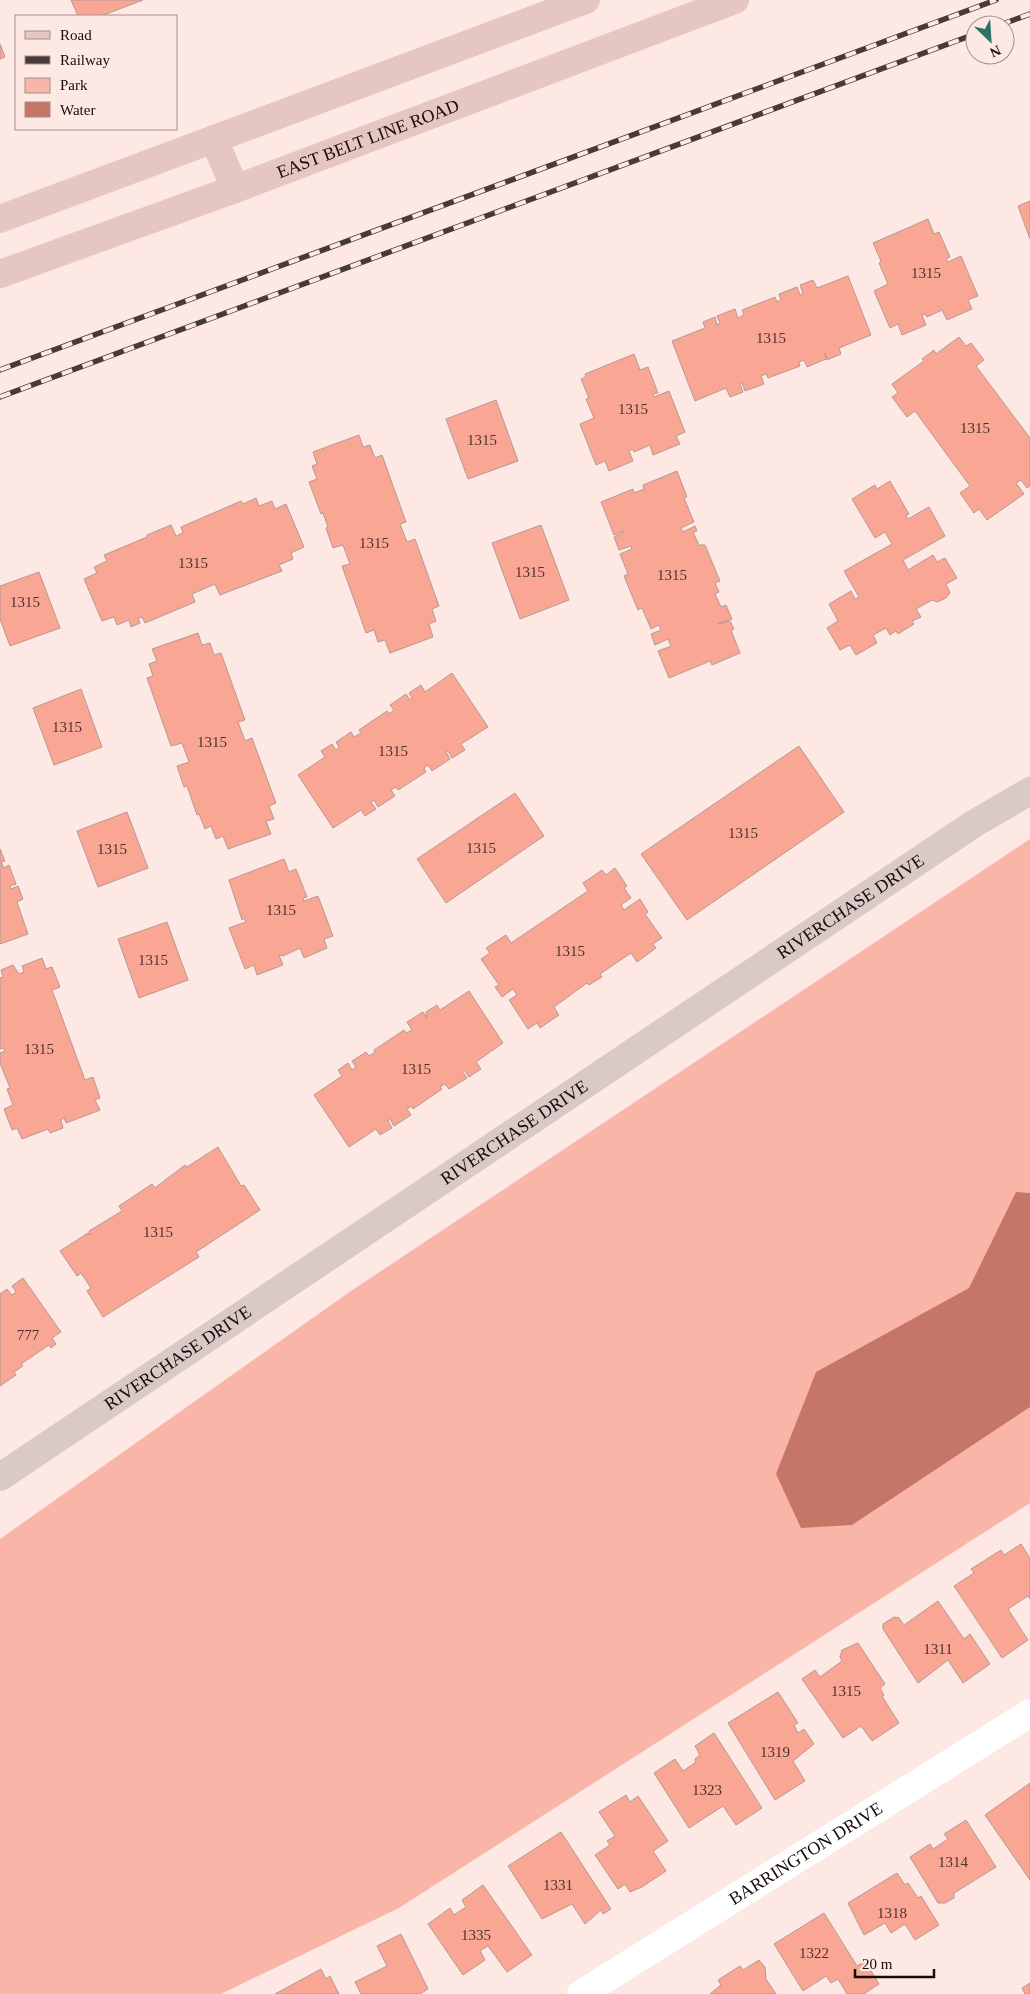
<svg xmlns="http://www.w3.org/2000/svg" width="1030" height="1994" viewBox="0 0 1030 1994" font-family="Georgia,serif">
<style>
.green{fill:#f9b6a8}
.water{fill:#c67666}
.building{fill:#faa695;stroke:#b49a94}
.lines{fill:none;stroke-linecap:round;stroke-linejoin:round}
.street{stroke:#fff;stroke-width:28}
.secondary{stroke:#d9cac7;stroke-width:28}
.primary{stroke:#e5c6c0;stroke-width:28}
.rail-casing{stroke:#473b39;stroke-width:5.5}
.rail{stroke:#fee8e3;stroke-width:4;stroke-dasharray:11;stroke-linecap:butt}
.labels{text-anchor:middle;stroke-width:5;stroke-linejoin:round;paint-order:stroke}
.number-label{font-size:15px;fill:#4e322d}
.street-label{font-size:18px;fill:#150c0a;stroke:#fee8e3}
</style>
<rect width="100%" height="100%" fill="#fee8e3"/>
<polygon class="green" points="1030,839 1030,1503 399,1908 221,1994 0,1994 0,1539 348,1293"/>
<polygon class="water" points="1016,1192 1030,1193 1030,1407 852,1525 801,1528 776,1474 816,1372 969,1288"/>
<g class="building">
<polygon points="71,0 143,0 101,16 78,16"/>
<polygon points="0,44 5,57 0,59"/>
<polygon points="1030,201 1030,239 1018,206"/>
<polygon points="928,219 934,234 939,232 950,257 946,259 948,262 961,256 978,296 968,300 972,309 947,320 942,310 927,317 925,314 922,315 926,325 902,335 898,324 890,328 874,291 888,284 879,263 881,261 873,243"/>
<polygon points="848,276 871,335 839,348 841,354 827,360 825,353 826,359 807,367 804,360 799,362 800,366 768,378 766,374 761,376 764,384 745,391 742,383 740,384 743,392 730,397 726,388 695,401 672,341 705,328 703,322 715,317 717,325 720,323 717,316 735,309 738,318 744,315 742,310 775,297 777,302 781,300 779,294 797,287 800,295 803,293 800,285 813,280 817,288"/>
<polygon points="959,337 966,346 971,343 984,360 976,366 1030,438 1030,486 1027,488 1021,480 1016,483 1024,494 987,520 979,509 974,513 960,493 970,486 915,411 907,417 892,397 898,393 892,384 924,361 922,359 934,350 936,354"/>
<polygon points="634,354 640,370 648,367 658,393 653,394 654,397 669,391 685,432 676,436 680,444 653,455 650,445 634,452 633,449 629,451 633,461 609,471 605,461 596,465 580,424 594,418 586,399 589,398 581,379 586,377 585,374"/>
<polygon points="496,400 518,461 468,479 446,419"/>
<polygon points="359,435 363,447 370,445 375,458 382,455 406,522 400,524 407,542 415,539 439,606 432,609 436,621 429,624 433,637 390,653 385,640 378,642 374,630 366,633 342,566 350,564 343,545 333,548 326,528 328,527 323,513 321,514 309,482 317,479 312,466 317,464 313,452"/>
<polygon points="677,471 687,497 684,498 694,522 681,528 683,532 695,526 697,531 693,532 699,545 705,545 720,581 715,583 719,592 715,594 721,607 726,605 732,619 718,624 730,621 734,629 731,630 740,653 712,665 710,661 669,678 658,651 671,646 668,639 655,645 651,634 661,630 659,625 651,629 642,608 638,610 624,576 628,574 620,554 632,549 631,546 619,550 614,537 624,532 624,531 614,535 601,502 633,489 634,493 644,489 643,485"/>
<polygon points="890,481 909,514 906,515 908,519 929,507 945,536 903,560 908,570 933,555 937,562 945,558 957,578 946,584 950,593 946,598 937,602 932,600 916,609 921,617 912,621 914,624 898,634 896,631 890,635 886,628 873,635 877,643 856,655 850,645 840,650 827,628 838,621 829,604 851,591 855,599 859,597 844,571 892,544 885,532 875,538 852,499 875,485 877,489"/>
<polygon points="256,498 259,506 272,501 275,509 286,504 304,547 291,553 293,559 279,565 282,571 220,595 215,584 192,594 195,602 145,623 142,617 138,618 140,623 131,627 129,620 117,625 114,617 102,621 84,579 97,573 94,567 107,561 104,555 147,537 147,535 171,525 176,536 183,533 181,527 241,501 243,504"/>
<polygon points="541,525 569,600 520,619 492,543"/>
<polygon points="39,572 60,628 10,646 0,619 0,586"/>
<polygon points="198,633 202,645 210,643 214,655 221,653 245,720 238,722 245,741 252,738 276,803 269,806 274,819 266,821 271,834 228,849 223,836 216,839 211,826 205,829 199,814 197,815 187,786 184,787 177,766 189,762 182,743 171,746 147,678 153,676 149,664 157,661 152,649"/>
<polygon points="452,673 488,727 461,744 465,750 452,758 448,751 446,752 450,759 432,771 428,765 424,768 426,772 398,790 396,787 391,790 395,796 378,807 374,800 371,802 376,809 365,816 361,810 333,828 298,775 325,757 321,751 332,744 336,750 339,747 336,742 351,732 354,737 361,733 359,730 387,711 389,714 394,710 390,705 406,694 410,700 412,698 409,693 421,685 425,692"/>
<polygon points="81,689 102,747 54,765 33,708"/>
<polygon points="799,746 844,812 687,920 641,854"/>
<polygon points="515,793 544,836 446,903 417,859"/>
<polygon points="127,812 148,868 98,887 77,831"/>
<polygon points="0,849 5,861 1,862 4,868 9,865 16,884 10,886 11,889 18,886 23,899 17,902 28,934 0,944"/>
<polygon points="284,859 289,872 296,869 307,897 303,898 304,901 318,896 333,936 324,939 327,948 304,958 300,948 283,956 279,955 283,965 257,975 254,965 245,969 229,928 246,922 244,918 242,920 229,880"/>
<polygon points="615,868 627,886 624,888 631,898 621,905 624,910 640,899 648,912 645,914 662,938 653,944 656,948 637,962 631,953 600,974 602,977 589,985 587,983 554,1007 559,1015 540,1028 537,1023 528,1029 509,1000 517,995 513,989 502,997 495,987 499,985 481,959 490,953 486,948 506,935 511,943 588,891 583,883 602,870 606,875"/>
<polygon points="167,922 188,980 139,998 118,939"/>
<polygon points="42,958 46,969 52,967 60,987 52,990 85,1080 93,1077 100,1098 95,1100 100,1110 66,1123 64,1118 61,1120 63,1128 50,1133 48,1129 22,1139 17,1128 12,1130 4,1109 13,1105 7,1089 10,1088 0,1063 0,1053 5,1051 4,1048 0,1049 0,978 3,977 1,970 13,965 19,974 24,972 22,966"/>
<polygon points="469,991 503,1043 476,1062 481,1069 469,1077 464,1070 462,1071 467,1078 449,1089 445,1084 440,1087 442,1089 413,1109 412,1106 407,1109 411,1115 394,1126 390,1119 388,1121 392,1128 380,1135 376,1129 349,1147 314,1095 342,1076 338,1070 348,1063 352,1070 356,1067 352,1061 366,1052 369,1056 375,1052 374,1050 404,1030 406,1033 412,1030 407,1022 423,1012 427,1018 426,1012 437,1005 440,1010"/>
<polygon points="218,1147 241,1186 244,1185 260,1210 196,1252 199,1257 103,1317 87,1291 91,1288 81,1273 77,1276 60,1251 88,1233 90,1235 89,1231 122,1211 119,1206 152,1184 155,1188 185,1165 187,1167"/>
<polygon points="23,1278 61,1332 52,1338 56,1344 51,1348 49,1345 21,1364 23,1366 14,1372 16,1375 0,1386 0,1294 7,1289 12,1295 16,1292 12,1286"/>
<polygon points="1021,1544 1030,1558 1030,1599 1028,1596 1008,1609 1028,1640 1002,1658 954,1586 974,1573 971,1569 1001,1550 1004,1555"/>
<polygon points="938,1601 964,1639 970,1634 990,1664 963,1683 948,1660 918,1683 883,1629 883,1624 894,1617 899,1618 904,1625"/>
<polygon points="858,1643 885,1684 880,1688 884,1695 882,1696 899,1723 872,1741 861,1726 843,1738 802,1679 815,1670 820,1677 842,1661 840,1657 842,1650"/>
<polygon points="778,1692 798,1723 794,1725 798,1733 804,1729 814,1744 793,1761 805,1781 775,1800 728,1723"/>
<polygon points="714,1733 762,1808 736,1825 723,1806 689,1828 654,1773 675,1759 683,1771 696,1762 695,1759 700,1755 695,1746"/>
<polygon points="1030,1783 1030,1880 985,1815"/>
<polygon points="626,1795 630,1802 638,1796 668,1841 653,1851 666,1871 642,1887 630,1892 625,1884 618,1889 595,1855 610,1845 607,1841 615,1836 599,1812"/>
<polygon points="966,1820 996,1867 954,1893 954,1898 945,1903 938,1903 910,1857 930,1844 933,1849 948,1839 944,1834"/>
<polygon points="561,1832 611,1909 603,1914 601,1910 585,1924 572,1904 542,1919 508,1866"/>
<polygon points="897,1873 905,1885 908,1883 918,1898 921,1896 939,1925 915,1940 905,1924 891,1933 885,1923 864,1935 848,1903"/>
<polygon points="483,1885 532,1955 507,1972 488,1946 480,1951 485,1960 463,1975 428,1924 450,1908 454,1915 466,1907 462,1900"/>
<polygon points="824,1913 857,1966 865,1961 879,1984 864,1994 847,1994 838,1979 831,1983 826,1976 803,1991 774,1944"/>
<polygon points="401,1934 428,1989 420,1994 361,1994 355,1982 387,1966 377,1946"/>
<polygon points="759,1960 765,1967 766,1979 776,1994 710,1994 721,1985 718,1980 740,1966 743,1970"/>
<polygon points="321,1969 326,1979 330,1976 339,1994 275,1994"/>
<polygon points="1030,1983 1030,1994 1025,1994 1022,1988"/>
</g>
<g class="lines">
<path class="street" id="s1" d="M 581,1994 L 1030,1713"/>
<path class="secondary" id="s2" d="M 0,1477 L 975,823 L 1030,791"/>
<g class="primary">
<polyline points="214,139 235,189"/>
<polyline points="0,219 586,0"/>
<path id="s3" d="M 0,274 L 235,189 L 735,0"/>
</g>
<g class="rail-casing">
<g id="rail">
<polyline points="1000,25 1030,14"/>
<polyline points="0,370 996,0"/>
<polyline points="0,397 975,34"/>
</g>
</g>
<use href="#rail" class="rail"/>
</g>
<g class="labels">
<g class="number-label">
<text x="926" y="278">1315</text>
<text x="771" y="343">1315</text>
<text x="633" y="414">1315</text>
<text x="975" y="433">1315</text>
<text x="482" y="445">1315</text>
<text x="374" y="548">1315</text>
<text x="193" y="568">1315</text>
<text x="530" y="577">1315</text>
<text x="672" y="580">1315</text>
<text x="25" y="607">1315</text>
<text x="67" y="732">1315</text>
<text x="212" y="747">1315</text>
<text x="393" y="756">1315</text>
<text x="743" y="838">1315</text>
<text x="481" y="853">1315</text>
<text x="112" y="854">1315</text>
<text x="281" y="915">1315</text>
<text x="570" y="956">1315</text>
<text x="153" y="965">1315</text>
<text x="39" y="1054">1315</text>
<text x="416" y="1074">1315</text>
<text x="158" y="1237">1315</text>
<text x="28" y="1340">777</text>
<text x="938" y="1654">1311</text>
<text x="846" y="1696">1315</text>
<text x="775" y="1757">1319</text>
<text x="707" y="1795">1323</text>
<text x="953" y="1867">1314</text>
<text x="558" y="1890">1331</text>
<text x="892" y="1918">1318</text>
<text x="476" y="1940">1335</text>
<text x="814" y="1958">1322</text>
</g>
<g class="street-label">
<text dy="6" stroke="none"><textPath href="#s3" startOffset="392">EAST BELT LINE ROAD</textPath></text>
<text dy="6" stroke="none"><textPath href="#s2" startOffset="1024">RIVERCHASE DRIVE</textPath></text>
<text dy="6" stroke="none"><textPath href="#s2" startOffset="619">RIVERCHASE DRIVE</textPath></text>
<text dy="6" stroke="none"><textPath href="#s2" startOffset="214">RIVERCHASE DRIVE</textPath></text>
<text dy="6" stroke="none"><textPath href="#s1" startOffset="265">BARRINGTON DRIVE</textPath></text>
</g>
</g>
<rect x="15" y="15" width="162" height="115" fill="#fee8e3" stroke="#a1908c"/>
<rect x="25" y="31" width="25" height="8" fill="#e5c6c0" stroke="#a1908c"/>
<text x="60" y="40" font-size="15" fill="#150c0a">Road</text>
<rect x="25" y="56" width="25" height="8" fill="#473b39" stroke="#a1908c"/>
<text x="60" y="65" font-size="15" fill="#150c0a">Railway</text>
<rect x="25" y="78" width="25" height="15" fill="#f9b6a8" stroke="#a1908c"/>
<text x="60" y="90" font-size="15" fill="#150c0a">Park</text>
<rect x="25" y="102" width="25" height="15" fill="#c67666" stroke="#a1908c"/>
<text x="60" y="115" font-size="15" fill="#150c0a">Water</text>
<g transform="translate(990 40) rotate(155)"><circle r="24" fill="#fee8e3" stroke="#a1908c"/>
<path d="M0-4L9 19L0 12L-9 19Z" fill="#2c7268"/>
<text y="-8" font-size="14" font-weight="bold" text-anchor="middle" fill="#150c0a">N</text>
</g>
<path d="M855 1969v8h79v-8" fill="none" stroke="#150c0a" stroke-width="2.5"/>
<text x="862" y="1969" font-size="15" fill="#150c0a" stroke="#fee8e3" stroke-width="4" paint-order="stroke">20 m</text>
</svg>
